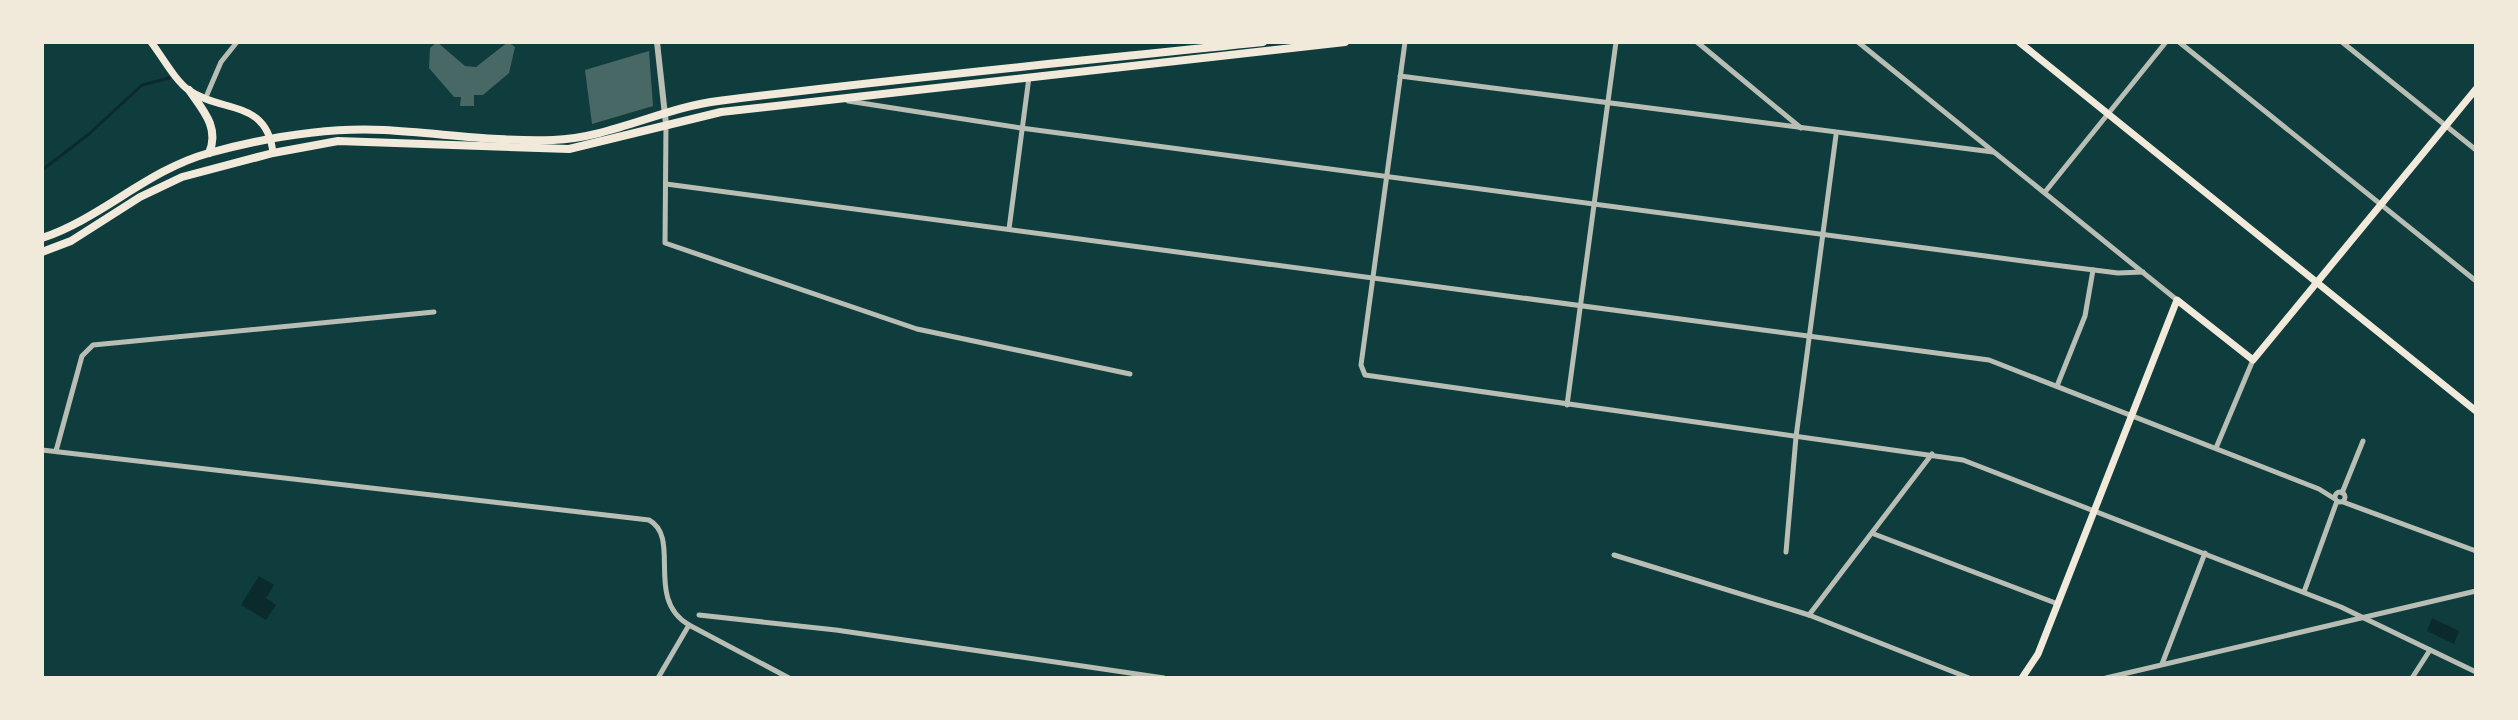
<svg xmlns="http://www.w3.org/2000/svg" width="2518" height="720" viewBox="0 0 2518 720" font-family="'Noto Sans',sans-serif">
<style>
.water{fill:#0a2a2b}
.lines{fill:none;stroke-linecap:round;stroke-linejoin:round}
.stream{stroke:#0a2a2b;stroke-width:3}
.building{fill:#486865}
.minor{stroke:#b8beb3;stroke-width:5}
.tertiary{stroke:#b8beb3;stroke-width:6}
.secondary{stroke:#f1e9da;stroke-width:7}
.primary{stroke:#f1e9da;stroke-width:8}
</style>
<rect width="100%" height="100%" fill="#0f3d3e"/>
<g class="water">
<polygon points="259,576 274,585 266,598 276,605 266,620 241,605"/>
<polygon points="2432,618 2459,631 2454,644 2427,631"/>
</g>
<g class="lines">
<polyline class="stream" points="42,170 89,134 142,85 169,78"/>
</g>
<g class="building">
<polygon points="437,42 465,66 476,67 508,42 515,47 509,73 483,95 474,95 474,106 460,106 461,97 454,97 429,68 430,48"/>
<polygon points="649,51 653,106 592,124 585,70"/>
</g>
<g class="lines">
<g class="minor">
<polyline points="1405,42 1361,365 1365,375 1963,460 2341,607 2476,672"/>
<polyline points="1697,42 1801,128"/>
<polyline points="1858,42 2177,300"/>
<polyline points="2179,42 2476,281"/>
<polyline points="2342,42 2476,150"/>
<polyline points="1400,76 1993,152"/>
<polyline points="206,97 221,62 237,42"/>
<polyline points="848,101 1021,128 2046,264 2118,273 2143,272"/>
<polyline points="666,124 665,243 917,329 1130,374"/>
<polyline points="666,184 1989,360 2319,489 2335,499"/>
<polyline points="2045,192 2166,42"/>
<polyline points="1009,229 1029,77"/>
<polyline points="2057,386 2085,316 2093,270"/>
<polyline points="1567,405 1616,42"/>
<polyline points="2216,448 2253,360"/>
<path d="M 42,450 L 649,520 C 682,538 644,599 689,625 L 658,678"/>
<polyline points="56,451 82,356 93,345 434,312"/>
<circle cx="2340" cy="497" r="5"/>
<polyline points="2342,493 2363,441"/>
<polyline points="2343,502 2476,551"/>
<polyline points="1874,534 2058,604"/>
<polyline points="1786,552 1796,437 1836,135"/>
<polyline points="1614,555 1809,615 1969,678"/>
<polyline points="2304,592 2337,501"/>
<polyline points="699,615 836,630 1164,678"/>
<polyline points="1809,615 1932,454"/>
<polyline points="689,625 789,678"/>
<polyline points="2162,664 2205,553"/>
<polyline points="2106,678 2476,591"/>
<polyline points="2412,678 2430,650"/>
</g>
<polyline class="tertiary" points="657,42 666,124"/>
<g class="secondary">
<path d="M 151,42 C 162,56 175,81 190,91 C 222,113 267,99 273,153"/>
<polyline points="2019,42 2476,411"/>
<polyline points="2022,678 2038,654 2177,300 2253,360 2476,89"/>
</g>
<g class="primary">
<path d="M 189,90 C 203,110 220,128 209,153"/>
<path d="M 42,238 C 102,218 147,170 209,153 C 264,138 327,127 384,130 C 440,133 497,142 553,140 C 610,138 662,108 718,101 C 899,78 1081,61 1263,42"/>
<polyline points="42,252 71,241 140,197 182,177 273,153 338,141 569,149 721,112 1345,42"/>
</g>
</g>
<rect width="2518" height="720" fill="none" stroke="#f1e9da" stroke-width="88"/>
</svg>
